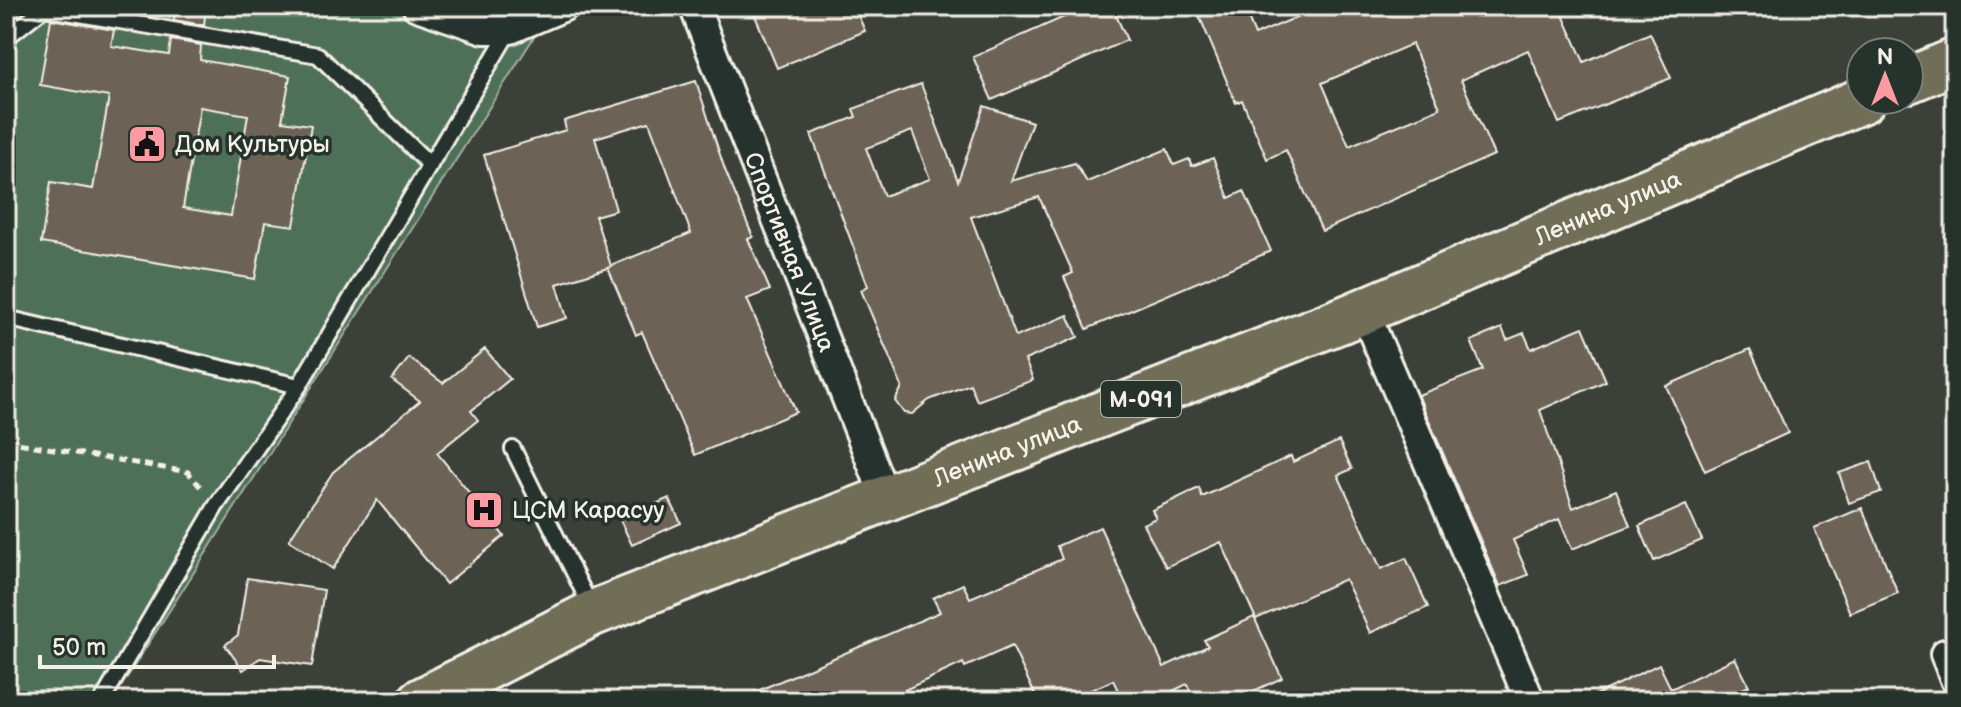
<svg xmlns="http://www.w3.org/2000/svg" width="1961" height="707" viewBox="0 0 1961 707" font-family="'Balsamiq Sans',sans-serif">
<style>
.green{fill:#506f58;stroke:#a2b0a0;stroke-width:2}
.building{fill:#6c6256;stroke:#f4f1e8;stroke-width:2;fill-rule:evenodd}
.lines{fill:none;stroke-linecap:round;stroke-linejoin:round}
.service-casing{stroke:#f4f1e8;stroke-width:20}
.minor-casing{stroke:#f4f1e8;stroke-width:34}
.primary-casing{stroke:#f4f1e8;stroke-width:50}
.path{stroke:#f4f1e8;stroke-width:5;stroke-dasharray:8 6;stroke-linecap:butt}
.service{stroke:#26332d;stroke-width:14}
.minor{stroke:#26332d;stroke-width:28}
.primary{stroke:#716e59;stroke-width:44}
.labels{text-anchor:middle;stroke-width:7;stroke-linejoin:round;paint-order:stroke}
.shield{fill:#26332d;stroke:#b6b8b0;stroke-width:2}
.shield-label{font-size:22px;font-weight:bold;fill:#f4f1e8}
.poi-label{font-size:24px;fill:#f4f1e8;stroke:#26332d;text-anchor:start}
.street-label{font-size:24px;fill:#f4f1e8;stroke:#26332d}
</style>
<rect width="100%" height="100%" fill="#3b4139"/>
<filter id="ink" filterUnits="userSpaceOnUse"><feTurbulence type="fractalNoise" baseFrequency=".0125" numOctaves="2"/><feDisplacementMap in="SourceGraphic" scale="16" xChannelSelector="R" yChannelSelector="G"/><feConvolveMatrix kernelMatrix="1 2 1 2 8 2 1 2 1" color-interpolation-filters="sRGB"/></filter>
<g filter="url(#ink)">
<polygon class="green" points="6,6 529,6 548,15 112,701 6,701"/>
<g class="building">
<polygon points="175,6 206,6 204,25 174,20"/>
<polygon points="751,6 854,6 865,31 777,68"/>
<polygon points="1089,6 1112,6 1127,40 992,100 973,57"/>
<path d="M 1195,6 L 1243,6 L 1255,35 L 1323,6 L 1559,6 L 1584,62 L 1650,33 L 1671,78 L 1559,123 L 1528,50 L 1461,80 L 1494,155 L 1322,231 L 1286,150 L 1267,159 L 1242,100 L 1236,103 ZM 1412,44 L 1440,108 L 1349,146 L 1322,83 Z"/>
<path d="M 51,19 L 114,30 L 111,46 L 169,55 L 171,40 L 201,45 L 200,60 L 290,76 L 282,121 L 311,125 L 294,226 L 265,222 L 255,279 L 41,243 L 51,182 L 93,189 L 109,97 L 40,85 ZM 200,107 L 248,115 L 231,216 L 183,208 Z"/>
<path d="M 696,81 L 725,170 L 753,237 L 748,239 L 770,290 L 747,299 L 796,412 L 695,455 L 642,332 L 636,335 L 608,268 L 611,267 L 557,284 L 567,318 L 537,327 L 484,155 L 566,130 L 564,121 ZM 649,122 L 691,233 L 611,266 L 595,216 L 616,210 L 595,138 Z"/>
<path d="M 921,84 L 958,181 L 984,106 L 1032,122 L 1011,181 L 1075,163 L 1087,182 L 1167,149 L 1174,165 L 1189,159 L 1192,166 L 1213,158 L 1229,198 L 1244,191 L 1271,251 L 1087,329 L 1064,277 L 1073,273 L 1039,197 L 971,217 L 1016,337 L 1068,315 L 1078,337 L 1025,360 L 1033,380 L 977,401 L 970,384 L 929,400 L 912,414 L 904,413 L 895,401 L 902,387 L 861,290 L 868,286 L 811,134 L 856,117 L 853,109 ZM 912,131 L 930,179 L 884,196 L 866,148 Z"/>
<polygon points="1583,327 1606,381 1540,410 1573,508 1616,490 1630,526 1572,549 1559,519 1513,540 1528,575 1500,586 1418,395 1483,370 1471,341 1502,328 1507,340 1524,333 1531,349"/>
<polygon points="485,349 510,379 471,411 478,420 437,453 504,536 446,584 377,500 333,569 289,540 333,472 420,401 392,380 409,358 443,383"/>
<polygon points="1750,349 1788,433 1705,471 1666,386"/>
<polygon points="1339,441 1352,469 1338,475 1381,569 1406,558 1428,607 1370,633 1345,579 1256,619 1221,542 1166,567 1143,524 1156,518 1152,510 1199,488 1202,497 1291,456 1293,462"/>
<polygon points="1871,462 1881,492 1849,503 1839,473"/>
<polygon points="669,498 681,523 632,545 620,520"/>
<polygon points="1686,505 1702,540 1654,561 1639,526"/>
<polygon points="1862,508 1898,593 1850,613 1814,528"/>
<polygon points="1100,527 1164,667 1208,646 1204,640 1254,617 1282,678 1232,701 1195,701 1187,684 1152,701 1123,701 1113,680 1067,701 1038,701 1012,646 965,667 963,663 898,693 901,701 734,701 940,612 933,598 963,584 970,598 1062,559 1057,546"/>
<polygon points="247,578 324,590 312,666 260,658 243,670 225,645 238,635"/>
<polygon points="1735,658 1749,686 1717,701 1583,701 1659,664 1671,689"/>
</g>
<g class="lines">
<g class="service-casing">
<g id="service">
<polyline points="6,38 44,8 318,55 430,165"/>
<polyline points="6,318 299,386"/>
<polyline points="513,449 592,609"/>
<polyline points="102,701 216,506 299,386 524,6"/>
</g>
</g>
<g class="minor-casing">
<g id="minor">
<polyline points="417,6 484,29 510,29 564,6"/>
<path id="s1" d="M 694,6 L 886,499"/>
<polyline points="1364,311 1530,701"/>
<polyline points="1945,654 1955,679"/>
</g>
</g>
<g class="primary-casing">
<g id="primary">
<polyline points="1909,80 1955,61"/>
<path id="s2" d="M 421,701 L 593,613 L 1342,320 L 1863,100"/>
</g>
</g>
<polyline class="path" points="6,441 188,472 202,489"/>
<use href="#service" class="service"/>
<use href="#minor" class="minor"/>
<use href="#primary" class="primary"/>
</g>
</g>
<defs>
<g id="civic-square" transform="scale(2)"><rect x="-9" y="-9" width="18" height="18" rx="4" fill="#ff9aa2" stroke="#26332d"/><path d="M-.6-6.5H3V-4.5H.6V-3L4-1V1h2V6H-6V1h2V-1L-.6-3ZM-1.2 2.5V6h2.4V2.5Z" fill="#111"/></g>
<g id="hospital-square" transform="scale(2)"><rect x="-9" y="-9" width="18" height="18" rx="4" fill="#ff9aa2" stroke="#26332d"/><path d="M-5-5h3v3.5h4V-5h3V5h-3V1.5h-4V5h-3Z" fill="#111"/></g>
</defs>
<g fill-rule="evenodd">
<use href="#civic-square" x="147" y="144"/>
<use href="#hospital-square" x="484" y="510"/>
</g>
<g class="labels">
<rect class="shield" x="1101" y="381" width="80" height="36" rx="6"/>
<g class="shield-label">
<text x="1141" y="407">М-091</text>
</g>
<g class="poi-label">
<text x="175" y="152">Дом Культуры</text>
<text x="512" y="518">ЦСМ Карасуу</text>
</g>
<g class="street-label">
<text dy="8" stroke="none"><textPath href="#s2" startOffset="1286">Ленина улица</textPath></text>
<text dy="8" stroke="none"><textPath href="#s1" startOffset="264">Спортивная Улица</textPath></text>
<text dy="8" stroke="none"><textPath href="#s2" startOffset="638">Ленина улица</textPath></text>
</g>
</g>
<rect width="1961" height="707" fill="none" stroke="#26332d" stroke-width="32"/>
<rect x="16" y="16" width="1929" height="675" fill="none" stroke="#f4f1e8" stroke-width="3" filter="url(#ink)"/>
<g transform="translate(1885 76)"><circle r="38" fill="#26332d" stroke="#787f78" stroke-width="2"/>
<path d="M0-6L14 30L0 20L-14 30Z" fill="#ff9aa2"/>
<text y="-12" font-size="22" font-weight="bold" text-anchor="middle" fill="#f4f1e8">N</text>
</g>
<path d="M40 655v12h234v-12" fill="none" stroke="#f4f1e8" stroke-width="4"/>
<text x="52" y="655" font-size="24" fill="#f4f1e8" stroke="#26332d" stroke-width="6" paint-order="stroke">50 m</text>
</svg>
